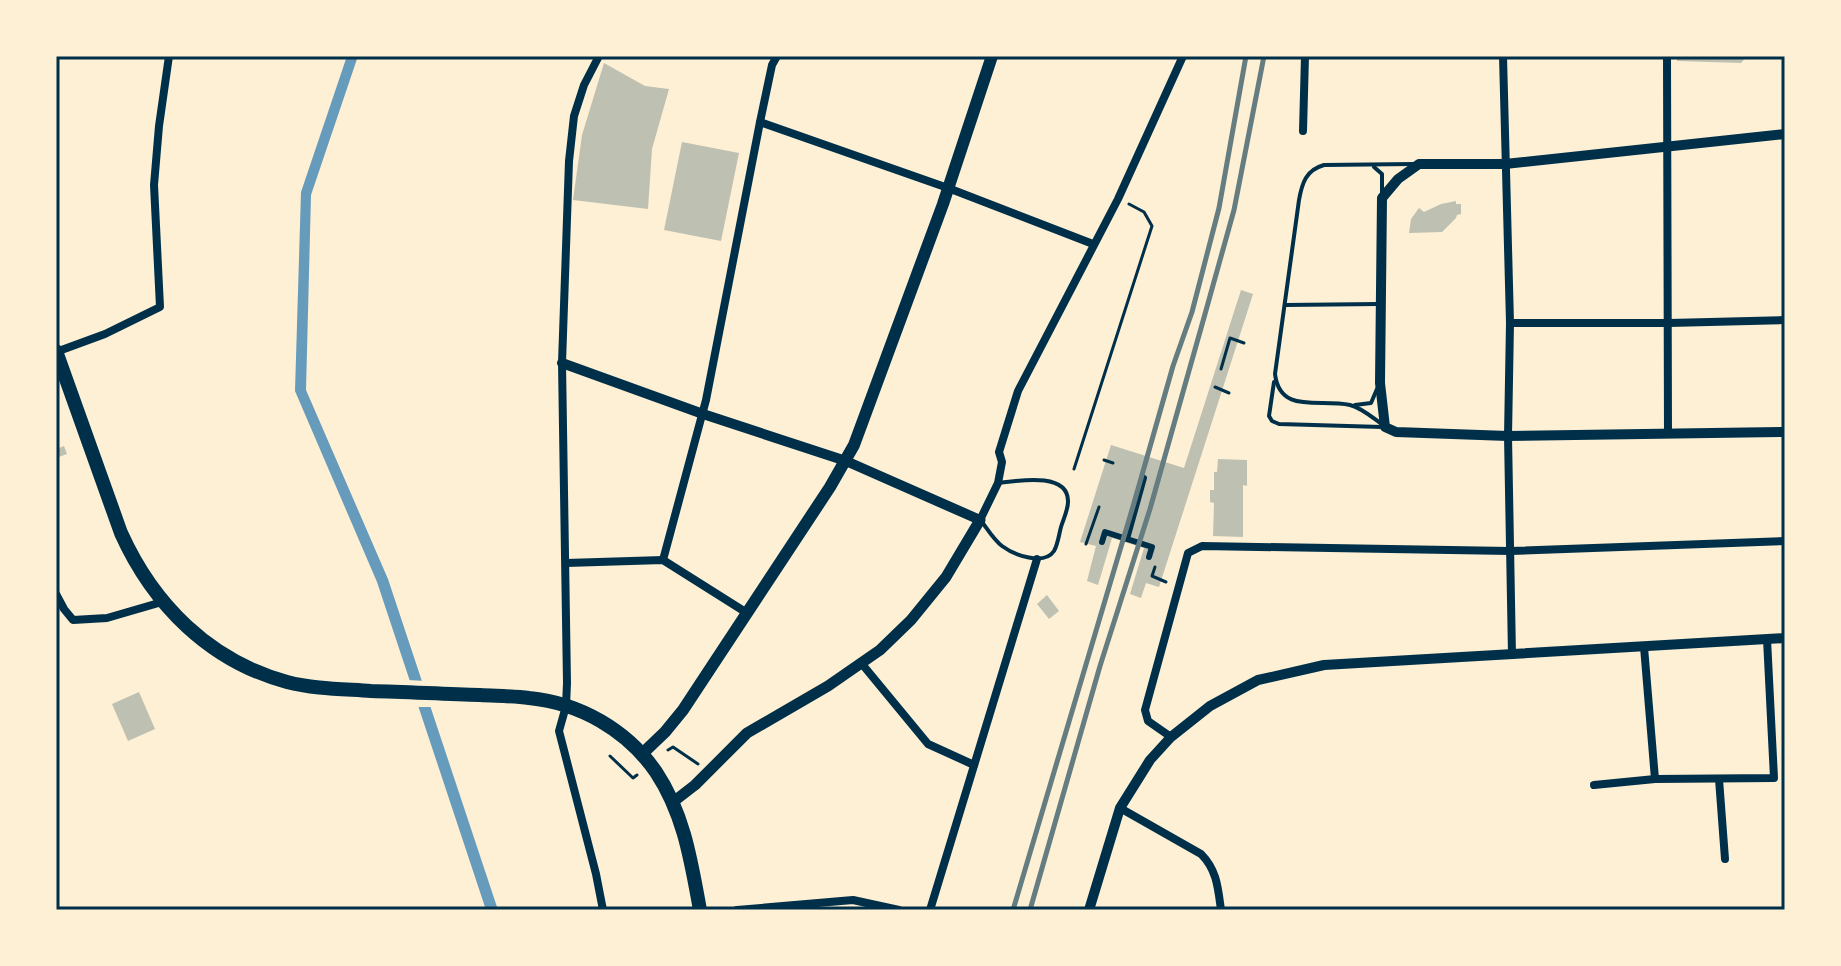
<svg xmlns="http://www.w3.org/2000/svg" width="1841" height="966" viewBox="0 0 1841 966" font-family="'IBM Plex Serif',serif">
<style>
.water{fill:#669bbc}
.pier{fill:#fdf0d5}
.building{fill:#bec0b2}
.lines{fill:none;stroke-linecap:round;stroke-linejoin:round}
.path{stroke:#003049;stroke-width:3}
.service{stroke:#003049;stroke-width:4}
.pedestrian{stroke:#003049;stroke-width:6}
.minor{stroke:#003049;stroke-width:8}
.tertiary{stroke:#003049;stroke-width:10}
.secondary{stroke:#003049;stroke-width:11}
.primary{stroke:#003049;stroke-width:12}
.trunk{stroke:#003049;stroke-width:14}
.rail{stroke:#657d81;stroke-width:5}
.neatline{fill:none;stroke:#003049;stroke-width:3}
</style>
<rect width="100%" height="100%" fill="#fdf0d5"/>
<polygon class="water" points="347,56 358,56 311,195 306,390 388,579 498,910 486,910 377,582 295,391 301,192"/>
<polygon class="pier" points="406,680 427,681 436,707 415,707"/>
<g class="building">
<polygon points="1677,56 1747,56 1741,63 1677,61"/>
<polygon points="604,63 645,86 669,89 652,149 648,209 573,200 582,135"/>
<polygon points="682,142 739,153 721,241 664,230"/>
<polygon points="1456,201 1456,204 1461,204 1461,214 1457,215 1456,218 1442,232 1409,233 1411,219 1419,208 1424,212 1441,204"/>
<polygon points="1241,290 1253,294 1159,587 1146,583 1141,598 1130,594 1144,548 1112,538 1098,585 1087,581 1096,546 1080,542 1111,445 1184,468"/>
<polygon points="64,446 67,454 56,458 56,449"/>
<polygon points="1218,459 1247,460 1247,486 1243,485 1243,537 1213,536 1214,503 1210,502 1210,490 1214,490 1214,472 1217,472"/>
<polygon points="1047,595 1059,611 1049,619 1037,604"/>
<polygon points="139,692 155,729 128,741 112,704"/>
</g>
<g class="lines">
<g class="path">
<polyline points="1221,369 1230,338 1244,343"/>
<polyline points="1215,387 1229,393"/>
<polyline points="1104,460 1113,463"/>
<polyline points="1074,469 1152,226 1144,212 1129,204"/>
<polyline points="1086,544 1099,507"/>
<polyline points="1155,567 1152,576 1166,582"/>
<polyline points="668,750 673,747 698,764"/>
<polyline points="610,756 633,778 637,775"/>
</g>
<g class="service">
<polyline points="680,56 683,56"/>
<polyline points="1374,167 1382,174 1382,195"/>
<polyline points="1285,305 1378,304"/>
<polyline points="1274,382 1269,416 1272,421 1279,424 1382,427"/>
<polyline points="1355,405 1371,403 1377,389"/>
<path d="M 1383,425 C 1373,418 1362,408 1350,405 C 1320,398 1280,415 1275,374 L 1299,200 C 1302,183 1306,170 1324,165 L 1413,164"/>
<path d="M 982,522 C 988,530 994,540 1002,546 C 1014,555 1044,566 1054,551 C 1058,544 1059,534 1061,527 C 1063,520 1068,510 1068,502 C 1069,471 1016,481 998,483"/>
</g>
<g class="pedestrian">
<polyline points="1127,539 1144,478"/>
<polyline points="1102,542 1105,532 1152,547 1149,557"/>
</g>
<g class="minor">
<polyline points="599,56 584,85 574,116 569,161 562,363 567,683 566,706 559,731 596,874 603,910"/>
<polyline points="1503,56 1510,323 1508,436 1512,655"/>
<polyline points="1667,56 1668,433"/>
<polyline points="760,122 948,188 1093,244"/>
<polyline points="1303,131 1305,56"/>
<polyline points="1510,323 1669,323 1785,320"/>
<polyline points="56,352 105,334 160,307 154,185 159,126 169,56"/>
<polyline points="980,520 998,483 1002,462 999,452 1018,391 1118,199 1183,56"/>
<polyline points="663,560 706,400 760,122 772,65 777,56"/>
<polyline points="566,563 663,560 747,613"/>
<polyline points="56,594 64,609 73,620 107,618 162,602"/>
<polyline points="1644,647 1655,779 1774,778 1767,639"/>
<polyline points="862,664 928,744 974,765"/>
<polyline points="1171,737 1148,721 1145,710 1188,553 1202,546 1510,551 1785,541"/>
<polyline points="1719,779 1725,859"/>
<polyline points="1594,785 1655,779"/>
<path d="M 1120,808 L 1201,854 C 1217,870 1218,888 1221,910"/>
<polyline points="737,910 853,900 899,910"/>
<polyline points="930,910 1037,559"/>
</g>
<g class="tertiary">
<polyline points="1785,134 1505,164 1419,164 1398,179 1382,198 1380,383 1385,427 1396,432 1508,436 1785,432"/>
<polyline points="562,363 703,414 846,461 980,520"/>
<polyline points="1089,910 1120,808 1150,760 1171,737 1210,706 1258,680 1324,665 1785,638"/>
</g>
<polyline class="secondary" points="673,802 695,785 747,733 828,686 880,650 911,620 946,577 980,520"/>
<polyline class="primary" points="642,754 665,732 683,710 830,487 854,445 943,204 992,56"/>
<path class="trunk" d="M 56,351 L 121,533 C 153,604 209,661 287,682 C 314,689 343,689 371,691 C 408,692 444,694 480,695 C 497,696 513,696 529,698 C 580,703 627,730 656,772 C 684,814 691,861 700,910"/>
<g class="rail">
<polyline points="1013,910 1134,503 1173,366 1192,312 1219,208 1246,56"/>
<polyline points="1030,910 1100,666 1150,509 1205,314 1234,210 1264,56"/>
</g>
</g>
<rect width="1841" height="966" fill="none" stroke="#fdf0d5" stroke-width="116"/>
<rect x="58" y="58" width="1725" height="850" class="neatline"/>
</svg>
